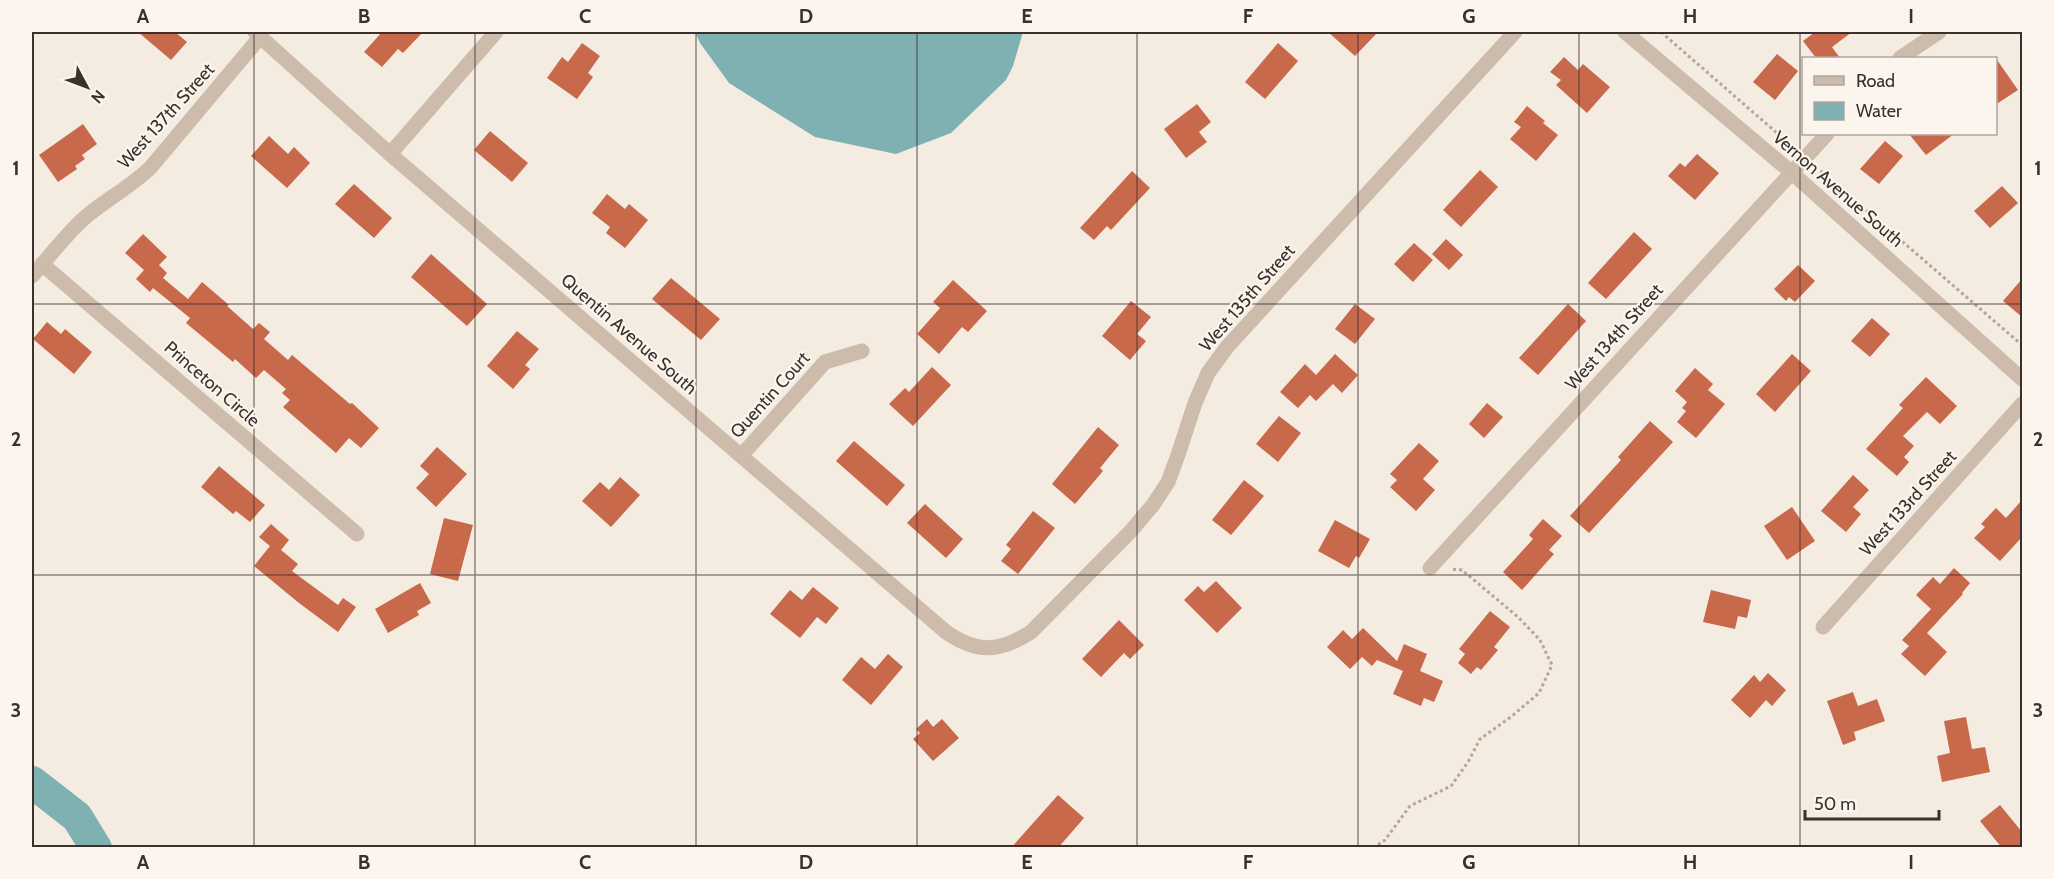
<svg xmlns="http://www.w3.org/2000/svg" width="2054" height="879" viewBox="0 0 2054 879" font-family="Cabin,sans-serif">
<style>
.water{fill:#7fb0b2}
.lines{fill:none;stroke-linecap:round;stroke-linejoin:round}
.river{stroke:#7fb0b2;stroke-width:32}
.building{fill:#c8694b}
.path{stroke:#b9a596;stroke-width:3;stroke-dasharray:3 3;stroke-linecap:butt}
.minor{stroke:#cdbbac;stroke-width:15}
.grid{fill:none;stroke:#3b302b;stroke-width:1.5;stroke-opacity:0.55}
.labels{text-anchor:middle;stroke-width:4.5;stroke-linejoin:round;paint-order:stroke}
.street-label{font-size:18px;fill:#3b302b;stroke:#fbf5ee}
.neatline{fill:none;stroke:#3b302b;stroke-width:2}
.grid-label{font-size:20px;text-anchor:middle;font-weight:bold;fill:#3b302b}
</style>
<rect width="100%" height="100%" fill="#f4ebe1"/>
<polygon class="water" points="695,32 1023,32 1013,66 1006,80 951,133 896,154 815,137 729,83 700,43"/>
<g class="lines">
<polyline class="river" points="32,782 77,817 96,848"/>
</g>
<g class="building">
<polygon points="138,32 175,32 187,42 171,60"/>
<polygon points="382,32 423,32 403,53 398,49 382,67 364,52"/>
<polygon points="1328,32 1378,32 1355,56"/>
<polygon points="1815,32 1852,32 1832,47 1840,58 1816,58 1803,41"/>
<polygon points="582,43 600,56 588,73 593,77 577,99 547,78 562,57 568,62"/>
<polygon points="1278,43 1298,61 1265,99 1245,82"/>
<polygon points="1777,54 1798,71 1775,100 1753,82"/>
<polygon points="1564,57 1578,70 1583,64 1610,87 1587,113 1556,85 1561,80 1550,72"/>
<polygon points="1995,57 2018,90 1995,105"/>
<polygon points="1197,104 1211,122 1199,132 1207,142 1186,158 1164,129"/>
<polygon points="1527,106 1545,121 1543,123 1558,135 1536,161 1510,139 1521,127 1514,122"/>
<polygon points="83,124 97,144 82,155 85,159 75,166 77,169 58,182 39,155"/>
<polygon points="490,131 528,163 512,182 474,150"/>
<polygon points="1909,134 1954,134 1926,155"/>
<polygon points="269,136 288,154 294,147 310,163 287,188 251,156"/>
<polygon points="1885,141 1903,156 1879,184 1860,169"/>
<polygon points="1697,154 1719,173 1695,200 1668,176 1680,163 1685,167"/>
<polygon points="1480,170 1498,187 1461,227 1443,210"/>
<polygon points="1132,171 1150,188 1111,230 1107,226 1094,240 1080,228"/>
<polygon points="354,184 392,218 374,238 335,204"/>
<polygon points="2002,186 2018,203 1990,228 1974,211"/>
<polygon points="607,194 625,209 629,204 648,220 625,248 606,233 610,227 592,213"/>
<polygon points="1634,232 1652,249 1606,299 1588,283"/>
<polygon points="143,234 167,257 159,265 167,273 163,278 188,299 202,282 229,305 227,306 253,329 259,323 270,332 264,339 288,360 292,355 350,404 352,403 379,428 361,448 349,438 336,453 283,407 290,400 282,393 286,389 264,370 256,378 235,359 233,362 186,323 190,318 153,288 150,292 136,279 144,270 125,253"/>
<polygon points="1446,239 1463,255 1449,270 1432,254"/>
<polygon points="1414,243 1433,260 1413,282 1394,264"/>
<polygon points="431,254 487,304 467,326 411,277"/>
<polygon points="1798,265 1815,281 1795,302 1789,297 1786,301 1774,289"/>
<polygon points="671,278 720,319 701,340 652,299"/>
<polygon points="2022,279 2022,317 2003,301"/>
<polygon points="953,280 987,311 968,332 962,327 939,354 917,334 940,308 933,302"/>
<polygon points="1131,301 1151,317 1137,334 1146,341 1130,360 1102,336"/>
<polygon points="1355,304 1375,319 1355,344 1335,329"/>
<polygon points="1568,304 1586,321 1538,375 1519,358"/>
<polygon points="1872,318 1890,334 1870,357 1851,341"/>
<polygon points="47,322 61,334 65,329 92,352 74,374 33,339"/>
<polygon points="517,331 539,349 525,365 530,369 513,389 487,366"/>
<polygon points="1335,354 1358,375 1342,393 1333,384 1316,401 1310,395 1298,408 1280,392 1305,364 1316,375"/>
<polygon points="1792,354 1811,371 1775,412 1756,394"/>
<polygon points="932,367 951,385 913,426 889,404 905,388 909,392"/>
<polygon points="1695,368 1713,384 1708,390 1725,404 1696,438 1677,422 1686,411 1682,408 1687,402 1675,391"/>
<polygon points="1926,377 1957,406 1940,424 1927,412 1903,436 1914,446 1904,457 1909,462 1897,476 1866,449 1903,408 1899,405"/>
<polygon points="1487,403 1503,417 1484,438 1469,424"/>
<polygon points="1279,416 1301,433 1278,462 1256,444"/>
<polygon points="1650,421 1673,442 1589,533 1570,516 1621,460 1618,457"/>
<polygon points="1098,427 1119,445 1100,468 1103,471 1075,504 1052,484"/>
<polygon points="854,441 905,485 887,506 836,461"/>
<polygon points="1419,443 1439,461 1423,479 1435,490 1416,511 1390,487 1397,480 1390,474"/>
<polygon points="437,447 467,474 436,507 416,488 429,474 420,466"/>
<polygon points="219,466 265,505 250,522 236,511 233,514 201,487"/>
<polygon points="1853,475 1869,490 1853,507 1861,514 1846,532 1821,511"/>
<polygon points="620,477 640,495 611,527 582,501 600,482 609,490"/>
<polygon points="1244,480 1264,496 1231,535 1212,520"/>
<polygon points="2022,500 2022,537 2000,561 1974,538 1985,527 1981,524 1996,508 2006,518"/>
<polygon points="925,504 963,539 946,558 907,523"/>
<polygon points="1792,507 1815,541 1787,560 1764,526"/>
<polygon points="1033,511 1055,528 1018,574 1001,561 1011,549 1006,545"/>
<polygon points="444,518 473,525 458,581 430,574"/>
<polygon points="1543,519 1562,536 1549,550 1554,554 1522,590 1503,572 1533,539 1529,535"/>
<polygon points="1335,520 1370,539 1359,558 1356,556 1349,568 1318,551"/>
<polygon points="271,524 289,540 281,550 298,564 292,571 338,605 343,598 356,607 338,632 299,603 254,566 270,546 259,537"/>
<polygon points="1954,568 1970,583 1962,593 1963,594 1927,633 1947,652 1925,676 1901,654 1909,646 1902,640 1931,609 1916,595 1933,577 1940,584"/>
<polygon points="1216,581 1242,608 1217,633 1184,600 1198,586 1204,592"/>
<polygon points="420,583 431,603 417,611 419,615 388,633 375,609"/>
<polygon points="813,587 839,608 826,624 817,617 800,638 770,614 790,590 802,600"/>
<polygon points="1711,590 1751,600 1747,618 1738,616 1735,629 1703,622"/>
<polygon points="1490,611 1510,627 1494,647 1498,650 1481,670 1477,667 1471,674 1458,663 1465,654 1459,649"/>
<polygon points="1119,620 1144,645 1130,659 1124,653 1101,677 1082,659"/>
<polygon points="1363,628 1397,661 1404,644 1427,654 1420,671 1443,681 1434,702 1424,698 1421,706 1393,694 1403,671 1377,660 1372,666 1362,657 1350,669 1327,647 1343,630 1352,639"/>
<polygon points="888,654 903,667 871,705 842,680 861,657 875,669"/>
<polygon points="1768,673 1786,690 1772,706 1766,700 1750,718 1731,700 1754,675 1760,682"/>
<polygon points="1853,692 1858,706 1877,699 1885,721 1854,732 1856,740 1843,745 1827,701"/>
<polygon points="1966,717 1972,749 1985,747 1990,772 1942,782 1937,756 1950,753 1944,721"/>
<polygon points="927,719 933,727 942,719 959,738 933,761 913,739 920,733 916,729"/>
<polygon points="1058,795 1084,818 1058,848 1011,848"/>
<polygon points="2000,805 2022,832 2022,848 2002,848 1980,821"/>
</g>
<g class="lines">
<g class="path">
<polyline points="1661,32 1793,147"/>
<polyline points="1816,167 2022,345"/>
<polyline points="1373,848 1385,840 1410,806 1451,786 1468,762 1480,739 1512,716 1539,693 1552,665 1540,640 1518,617 1462,570 1451,569"/>
</g>
<g class="minor">
<path d="M 255,32 L 390,154 L 946,632 C 978,654 1000,652 1031,632 L 1130,532 L 1153,505 L 1168,482 L 1178,455 L 1195,403 L 1208,373 L 1227,347 L 1515,32"/>
<polyline points="1625,32 1791,172 2022,379"/>
<polyline points="1900,58 1939,32"/>
<polyline points="390,154 496,32"/>
<polyline points="42,264 357,534"/>
<path d="M 32,276 C 47,259 62,240 78,224 C 100,202 129,189 151,167 L 261,36"/>
<polyline points="741,456 825,362 862,351"/>
<polyline points="1430,568 1827,134"/>
<polyline points="1823,627 2022,404"/>
</g>
</g>
<path class="grid" d="M 254,32 L 254,848M 475,32 L 475,848M 696,32 L 696,848M 917,32 L 917,848M 1137,32 L 1137,848M 1358,32 L 1358,848M 1579,32 L 1579,848M 1800,32 L 1800,848M 32,304 L 2022,304M 32,575 L 2022,575"/>
<g class="labels">
<g class="street-label">
<text transform="translate(166 116) rotate(-48)" y="6">West 137th Street</text>
<text transform="translate(1838 189) rotate(41)" y="6">Vernon Avenue South</text>
<text transform="translate(1247 298) rotate(-49)" y="6">West 135th Street</text>
<text transform="translate(629 334) rotate(41)" y="6">Quentin Avenue South</text>
<text transform="translate(1614 337) rotate(-48)" y="6">West 134th Street</text>
<text transform="translate(212 384) rotate(41)" y="6">Princeton Circle</text>
<text transform="translate(770 395) rotate(-48)" y="6">Quentin Court</text>
<text transform="translate(1908 503) rotate(-48)" y="6">West 133rd Street</text>
</g>
</g>
<rect width="2054" height="879" fill="none" stroke="#fbf5ee" stroke-width="66"/>
<rect x="1802" y="57" width="195" height="78" fill="#fbf5ee" stroke="#aea6a0" stroke-width="1.5"/>
<rect x="1814" y="76" width="30" height="9" fill="#cdbbac" stroke="#aea6a0" stroke-width="1.5"/>
<text x="1856" y="87" font-size="18" fill="#3b302b">Road</text>
<rect x="1814" y="102" width="30" height="18" fill="#7fb0b2" stroke="#aea6a0" stroke-width="1.5"/>
<text x="1856" y="117" font-size="18" fill="#3b302b">Water</text>
<g transform="translate(87 87) rotate(131)" stroke="#fbf5ee" stroke-width="4.5" paint-order="stroke">
<path d="M0-4.5L10 22L0 15L-10 22Z" fill="#3b302b"/>
<text y="-9" font-size="16" font-weight="bold" text-anchor="middle" fill="#3b302b">N</text>
</g>
<path d="M1805 810v9h134v-9" fill="none" stroke="#3b302b" stroke-width="3"/>
<text x="1814" y="810" font-size="18" fill="#3b302b" stroke="#fbf5ee" stroke-width="4.5" paint-order="stroke">50 m</text>
<rect x="33" y="33" width="1988" height="813" class="neatline"/>
<g class="grid-label">
<text x="143" y="23">A</text>
<text x="364" y="23">B</text>
<text x="585" y="23">C</text>
<text x="806" y="23">D</text>
<text x="1027" y="23">E</text>
<text x="1248" y="23">F</text>
<text x="1469" y="23">G</text>
<text x="1690" y="23">H</text>
<text x="1911" y="23">I</text>
<text x="16" y="175">1</text>
<text x="2038" y="175">1</text>
<text x="16" y="446">2</text>
<text x="2038" y="446">2</text>
<text x="16" y="717">3</text>
<text x="2038" y="717">3</text>
<text x="143" y="869">A</text>
<text x="364" y="869">B</text>
<text x="585" y="869">C</text>
<text x="806" y="869">D</text>
<text x="1027" y="869">E</text>
<text x="1248" y="869">F</text>
<text x="1469" y="869">G</text>
<text x="1690" y="869">H</text>
<text x="1911" y="869">I</text>
</g>
</svg>
